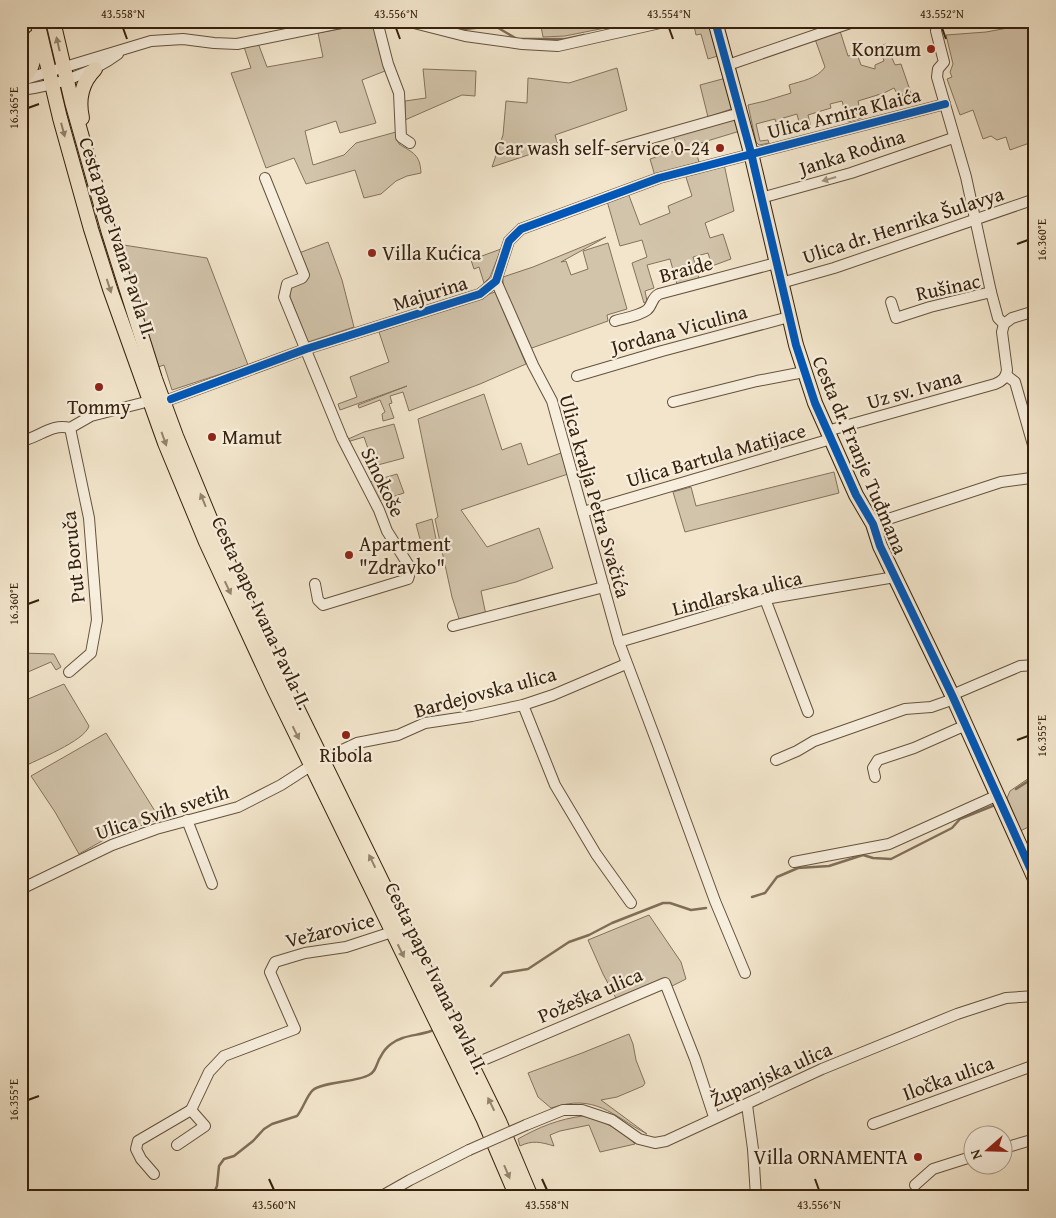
<svg xmlns="http://www.w3.org/2000/svg" width="1056" height="1218" viewBox="0 0 1056 1218" font-family="'Gentium Book Plus',serif">
<style>
.green{fill:#d2c4ab;stroke:#84725c}
.lines{fill:none;stroke-linecap:round;stroke-linejoin:round}
.stream{stroke:#806e58;stroke-width:2.5}
.minor-casing{stroke:#64523c;stroke-width:12}
.major-casing{stroke:#35210c;stroke-width:16}
.minor{stroke:#f7eedd;stroke-width:10}
.major{stroke:#f2e5cb;stroke-width:14}
.minor-bridge-casing{stroke:#64523c;stroke-width:12;stroke-linecap:butt}
.minor-bridge{stroke:#f7eedd;stroke-width:10}
.cycleway-casing{stroke:#f7eedd;stroke-width:11}
.cycleway{stroke:#0057b8;stroke-width:8}
.oneway{fill:#94836c}
.oneway2{fill:#a0927f}
.ticks{fill:none;stroke:#35210c;stroke-width:2}
.poi-dot{fill:#8f2418;stroke:#f7eedd;stroke-width:2}
.labels{text-anchor:middle;stroke-width:4.5;stroke-linejoin:round;paint-order:stroke}
.poi-label{font-size:20px;fill:#35210c;stroke:#f7eedd;text-anchor:end}
.street-label{font-size:20px;fill:#35210c;stroke:#f7eedd}
.neatline{fill:none;stroke:#35210c;stroke-width:2}
.ticks-label{font-size:12px;text-anchor:middle;fill:#35210c}
</style>
<rect width="100%" height="100%" fill="#f2e5cb"/>
<filter id="stains"><feTurbulence type="fractalNoise" baseFrequency=".004" numOctaves="4"/><feColorMatrix values="0 0 0 0 .2 0 0 0 0 .09 0 0 0 0 .02 0 0 0 .5 -.17"/></filter>
<radialGradient id="worn" r=".72"><stop offset=".6" stop-color="#630" stop-opacity="0"/><stop offset="1" stop-color="#630" stop-opacity=".3"/></radialGradient>
<g class="green">
<polygon points="540,21 614,21 615,26 565,36 543,37"/>
<polygon points="693,21 712,21 721,55 708,59 701,34 696,35"/>
<path d="M 373,23 L 385,71 L 362,80 L 376,123 L 340,133 L 336,121 L 305,131 L 313,165 L 344,155 L 356,143 L 396,132 L 399,144 C 413,153 420,154 421,173 L 407,176 L 396,181 L 381,194 L 364,198 L 355,170 L 306,184 L 294,158 L 266,168 L 231,73 L 251,68 L 244,47 L 258,43 L 267,67 L 323,57 L 318,33 Z"/>
<polygon points="1035,23 1035,141 1010,150 1006,137 997,140 991,136 983,139 973,110 960,115 947,79 952,77 950,72 953,64 946,35 986,32"/>
<path d="M 840,31 L 848,56 L 857,54 L 861,65 L 875,69 L 875,65 L 884,61 L 879,46 L 886,44 L 895,65 L 901,64 L 913,99 L 904,99 L 903,95 L 899,97 L 894,88 L 884,93 L 858,101 L 862,118 L 848,122 L 842,101 L 830,104 L 831,108 L 808,115 L 811,127 L 801,130 L 797,114 L 780,119 L 783,131 L 779,132 L 775,119 L 756,124 L 760,141 L 768,140 L 769,143 L 759,145 L 756,142 L 748,105 L 765,101 L 791,93 L 789,85 C 801,81 817,79 825,67 L 815,39 Z"/>
<polygon points="617,68 627,110 555,135 558,145 492,167 503,135 506,101 527,103 528,78 569,83"/>
<polygon points="423,69 476,71 475,96 462,95 405,120 405,101 426,98"/>
<polygon points="726,78 734,108 708,117 700,85"/>
<polygon points="736,118 740,131 694,145 699,162 655,176 650,159 678,150 673,135"/>
<polygon points="724,164 734,211 705,223 710,238 723,234 731,259 712,266 708,253 693,257 699,278 677,284 670,259 647,265 654,288 645,291 647,301 644,303 632,263 647,257 642,240 620,246 607,201 628,193 640,225 670,213 668,206 692,196 685,174"/>
<polygon points="606,237 561,262 566,261 571,275 588,269 583,251 608,243 627,309 607,315 608,321 529,349 503,288 503,277 533,267"/>
<polygon points="328,242 342,280 354,327 308,342 290,297 290,287 308,279 299,253"/>
<polygon points="117,244 207,258 248,365 172,390 164,365 158,367"/>
<polygon points="501,249 490,277 484,283 479,267 474,269 471,260"/>
<polygon points="495,292 526,364 480,384 409,411 403,392 390,396 392,403 389,404 394,418 383,421 382,414 385,412 380,400 359,408 358,405 407,386 340,410 338,404 357,397 350,377 389,362 379,332"/>
<polygon points="484,394 502,450 521,443 528,465 561,453 568,474 461,510 487,547 539,528 553,568 516,582 481,591 486,615 460,622 452,597 435,519 438,517 418,419"/>
<polygon points="394,424 404,458 374,466 364,437 347,442 346,440 364,432"/>
<polygon points="834,472 839,493 685,532 673,492 691,487 696,506"/>
<polygon points="397,474 404,493 379,501 370,482"/>
<polygon points="432,519 436,539 421,543 416,524"/>
<polygon points="21,653 54,654 61,667 56,670 51,662 21,675"/>
<path d="M 64,684 L 89,726 C 85,741 36,760 21,768 L 21,702 Z"/>
<polygon points="106,733 160,819 109,837 79,854 55,812 31,776"/>
<polygon points="1035,774 1035,824 1020,831 1007,798 1010,791"/>
<polygon points="649,915 681,962 686,979 670,987 617,1000 603,974 588,940"/>
<path d="M 629,1034 L 633,1044 L 636,1060 L 645,1083 L 643,1086 L 617,1097 L 601,1100 L 647,1134 C 611,1115 596,1093 551,1108 L 538,1097 L 528,1073 L 582,1053 Z"/>
<path d="M 583,1116 C 603,1121 621,1129 635,1144 L 600,1152 L 589,1125 L 560,1131 L 550,1135 L 554,1146 C 541,1142 532,1140 520,1146 L 518,1139 C 539,1127 559,1119 583,1116 Z"/>
</g>
<g class="lines">
<g class="stream">
<polyline points="431,21 464,29 495,26 517,39"/>
<polyline points="522,39 565,39 584,35"/>
<polyline points="1016,789 1035,777"/>
<polyline points="752,897 765,893 777,877 798,868 829,866 863,855 873,858 891,859 952,828 960,819 995,805"/>
<polyline points="491,986 503,973 528,969 569,942 589,935 612,923 663,903 670,903 691,910 706,908"/>
<path d="M 212,1197 L 217,1186 L 219,1166 L 224,1159 L 234,1156 L 253,1141 L 264,1129 L 272,1124 L 297,1116 C 303,1109 307,1095 313,1090 C 322,1082 357,1082 369,1075 C 377,1071 376,1063 381,1056 C 383,1052 387,1047 391,1044 C 402,1035 417,1036 431,1031"/>
</g>
<g class="minor-casing">
<g id="minor">
<polyline points="377,21 388,64 399,93 401,137 410,143"/>
<polyline points="406,21 465,36 522,44 558,46 669,21"/>
<polyline points="937,21 936,31 944,62 938,69 937,77 966,177 991,292"/>
<polyline points="728,65 856,21"/>
<polyline points="22,80 151,41 183,39 214,43 237,44 350,21"/>
<path d="M 21,90 C 54,86 91,74 118,54"/>
<polyline points="620,147 740,113"/>
<polyline points="265,178 304,275 302,278 287,284 284,297 342,438 379,510 387,531 411,569 408,579 323,605 318,600 315,584"/>
<polyline points="761,198 851,173 953,138"/>
<polyline points="496,281 533,365 552,401 619,642 659,748 715,901 745,973"/>
<polyline points="781,283 834,268 1035,199"/>
<polyline points="891,302 896,318 930,307 991,292 998,318 1004,324"/>
<path d="M 615,321 C 625,318 639,316 647,310 C 653,305 651,298 659,294 L 776,263"/>
<polyline points="1006,375 1015,382 1035,452"/>
<polyline points="577,376 662,351 789,317"/>
<polyline points="171,399 306,349 480,294 496,281 509,241 521,229 659,178 945,104"/>
<polyline points="673,402 757,381 804,372"/>
<path d="M 827,431 L 995,384 C 1002,381 1006,378 1007,370 L 1002,332 L 1004,324 L 1012,318 L 1035,311"/>
<path d="M 21,441 C 39,438 51,423 70,428 L 91,416 L 142,403"/>
<polyline points="583,512 831,439"/>
<polyline points="873,524 1001,482 1031,478 1035,473"/>
<polyline points="765,599 808,712"/>
<polyline points="453,626 604,587"/>
<polyline points="619,642 765,599 895,577"/>
<polyline points="69,672 91,653 97,620 89,518 70,428"/>
<polyline points="952,695 1020,666 1035,665"/>
<polyline points="523,705 555,785 596,854 631,903"/>
<polyline points="323,759 357,743 398,735 425,723 472,716 523,705 553,695 626,664"/>
<polyline points="776,760 797,751 814,741 905,709 931,707 954,699"/>
<polyline points="875,777 873,768 878,760 914,748 966,725"/>
<polyline points="187,820 212,884"/>
<polyline points="794,862 889,844 998,795"/>
<polyline points="21,889 112,845 156,829 238,807 281,785 312,765"/>
<polyline points="481,1061 665,983 695,1059 714,1117"/>
<polyline points="747,1105 753,1149 756,1197"/>
<polyline points="873,1124 1035,1065"/>
<polyline points="526,1125 563,1110 582,1110 612,1120 639,1139 655,1143 666,1141 822,1069 957,1014 1006,998 1035,996"/>
<polyline points="177,1145 205,1126 191,1110 209,1072 224,1056 295,1029 270,972 275,962 305,953 346,947 392,932"/>
<polyline points="1004,1148 1035,1139"/>
<polyline points="154,1174 141,1159 136,1149 138,1141 191,1110"/>
<polyline points="915,1185 933,1169 974,1156"/>
<polyline points="380,1197 410,1180 469,1150"/>
</g>
</g>
<g class="major-casing">
<g id="major">
<polyline points="37,21 60,118 91,229 110,289 165,443 206,542 274,689 457,1064 484,1120 517,1197"/>
<polyline points="53,21 72,102 109,233 155,379 176,436 235,579 253,618 499,1121 531,1197"/>
<polyline points="715,21 751,153 796,345 815,403 856,495 873,524 880,546 895,577 952,695 1035,879"/>
<path d="M 21,80 C 35,69 35,53 35,37"/>
<path d="M 82,118 C 78,100 82,82 95,69"/>
</g>
</g>
<use href="#minor" class="minor"/>
<use href="#major" class="major"/>
<g class="minor-bridge-casing">
<polyline id="minor-bridge" points="469,1150 526,1125"/>
</g>
<use href="#minor-bridge" class="minor-bridge"/>
<g class="cycleway-casing">
<g id="cycleway">
<polyline points="715,21 751,153 796,345 815,403 856,495 873,524 880,546 895,577 952,695 1035,879"/>
<polyline points="171,399 306,349 480,294 496,281 509,241 521,229 659,178 945,104"/>
</g>
</g>
<use href="#cycleway" class="cycleway"/>
</g>
<defs><path id="oneway-solid" d="M-6-.8H1V-3.2L6.5 0L1 3.2V.8H-6Z" transform="scale(1.25)"/></defs>
<g class="oneway">
<use href="#oneway-solid" transform="translate(58 44) rotate(-103)"/>
<use href="#oneway-solid" transform="translate(63 130) rotate(75)"/>
<use href="#oneway-solid" transform="translate(109 286) rotate(72)"/>
<use href="#oneway-solid" transform="translate(164 439) rotate(70)"/>
<use href="#oneway-solid" transform="translate(203 500) rotate(-112)"/>
<use href="#oneway-solid" transform="translate(228 588) rotate(65)"/>
<use href="#oneway-solid" transform="translate(296 733) rotate(63)"/>
<use href="#oneway-solid" transform="translate(372 861) rotate(-116)"/>
<use href="#oneway-solid" transform="translate(401 951) rotate(64)"/>
<use href="#oneway-solid" transform="translate(491 1104) rotate(-116)"/>
<use href="#oneway-solid" transform="translate(507 1172) rotate(67)"/>
</g>
<use class="oneway2" href="#oneway-solid" transform="translate(829 179) rotate(164)"/>
<path class="ticks" d="M 123,28 L 127,39M 396,28 L 400,39M 669,28 L 673,39M 942,28 L 946,39M 28,108 L 39,104M 1017,244 L 1028,240M 28,604 L 39,600M 1017,740 L 1028,736M 28,1100 L 39,1096M 269,1179 L 274,1190M 542,1179 L 547,1190M 815,1179 L 819,1190"/>
<g class="poi-dot">
<circle cx="931" cy="49" r="5"/>
<circle cx="720" cy="148" r="5"/>
<circle cx="372" cy="253" r="5"/>
<circle cx="99" cy="387" r="5"/>
<circle cx="212" cy="437" r="5"/>
<circle cx="349" cy="555" r="5"/>
<circle cx="346" cy="735" r="5"/>
<circle cx="918" cy="1157" r="5"/>
</g>
<g class="labels">
<g class="poi-label">
<text x="921" y="56">Konzum</text>
<text x="710" y="155">Car wash self-service 0-24</text>
<text x="382" y="260" text-anchor="start">Villa Kućica</text>
<text x="99" y="414" text-anchor="middle">Tommy</text>
<text x="222" y="444" text-anchor="start">Mamut</text>
<text x="359" y="551" text-anchor="start">Apartment<tspan x="359" dy="23">"Zdravko"</tspan></text>
<text x="346" y="762" text-anchor="middle">Ribola</text>
<text x="908" y="1164">Villa ORNAMENTA</text>
</g>
<g class="street-label">
<text transform="translate(844 113) rotate(-14)" y="7">Ulica Arnira Klaića</text>
<text transform="translate(852 152) rotate(-18)" y="7">Janka Rodina</text>
<text transform="translate(903 225) rotate(-18)" y="7">Ulica dr. Henrika Šulavya</text>
<text transform="translate(118 238) rotate(72)" y="7">Cesta pape Ivana Pavla II.</text>
<text transform="translate(686 269) rotate(-15)" y="7">Braide</text>
<text transform="translate(948 287) rotate(-12)" y="7">Rušinac</text>
<text transform="translate(430 293) rotate(-17)" y="7">Majurina</text>
<text transform="translate(679 329) rotate(-15)" y="7">Jordana Viculina</text>
<text transform="translate(914 389) rotate(-16)" y="7">Uz sv. Ivana</text>
<text transform="translate(716 455) rotate(-16)" y="7">Ulica Bartula Matijace</text>
<text transform="translate(860 455) rotate(67)" y="7">Cesta dr. Franje Tuđmana</text>
<text transform="translate(383 482) rotate(64)" y="7">Sinokoše</text>
<text transform="translate(595 496) rotate(74)" y="7">Ulica kralja Petra Svačića</text>
<text transform="translate(73 557) rotate(-96)" y="7">Put Boruča</text>
<text transform="translate(737 593) rotate(-14)" y="7">Lindlarska ulica</text>
<text transform="translate(262 613) rotate(65)" y="7">Cesta pape Ivana Pavla II.</text>
<text transform="translate(485 692) rotate(-15)" y="7">Bardejovska ulica</text>
<text transform="translate(162 812) rotate(-18)" y="7">Ulica Svih svetih</text>
<text transform="translate(330 930) rotate(-14)" y="7">Vežarovice</text>
<text transform="translate(437 978) rotate(64)" y="7">Cesta pape Ivana Pavla II.</text>
<text transform="translate(590 995) rotate(-23)" y="7">Požeška ulica</text>
<text transform="translate(771 1074) rotate(-24)" y="7">Županjska ulica</text>
<text transform="translate(948 1078) rotate(-20)" y="7">Iločka ulica</text>
</g>
</g>
<rect width="1056" height="1218" fill="none" stroke="#f2e5cb" stroke-width="55"/>
<g transform="translate(988 1150) rotate(250)"><circle r="24" fill="#f7eedd" stroke="#a99c89"/>
<path d="M0-4L9 19L0 12L-9 19Z" fill="#8f2418"/>
<text y="-8" font-size="14" font-weight="bold" text-anchor="middle" fill="#35210c">N</text>
</g>
<rect x="28" y="28" width="1000" height="1162" class="neatline"/>
<g class="ticks-label">
<text x="123" y="18">43.558°N</text>
<text x="396" y="18">43.556°N</text>
<text x="669" y="18">43.554°N</text>
<text x="942" y="18">43.552°N</text>
<text transform="translate(14 108) rotate(-90)" y="4">16.365°E</text>
<text transform="translate(1042 240) rotate(-90)" y="4">16.360°E</text>
<text transform="translate(14 604) rotate(-90)" y="4">16.360°E</text>
<text transform="translate(1042 736) rotate(-90)" y="4">16.355°E</text>
<text transform="translate(14 1100) rotate(-90)" y="4">16.355°E</text>
<text x="274" y="1209">43.560°N</text>
<text x="547" y="1209">43.558°N</text>
<text x="819" y="1209">43.556°N</text>
</g>
<rect width="100%" height="100%" filter="url(#stains)"/>
<rect width="100%" height="100%" fill="url(#worn)"/>
</svg>
